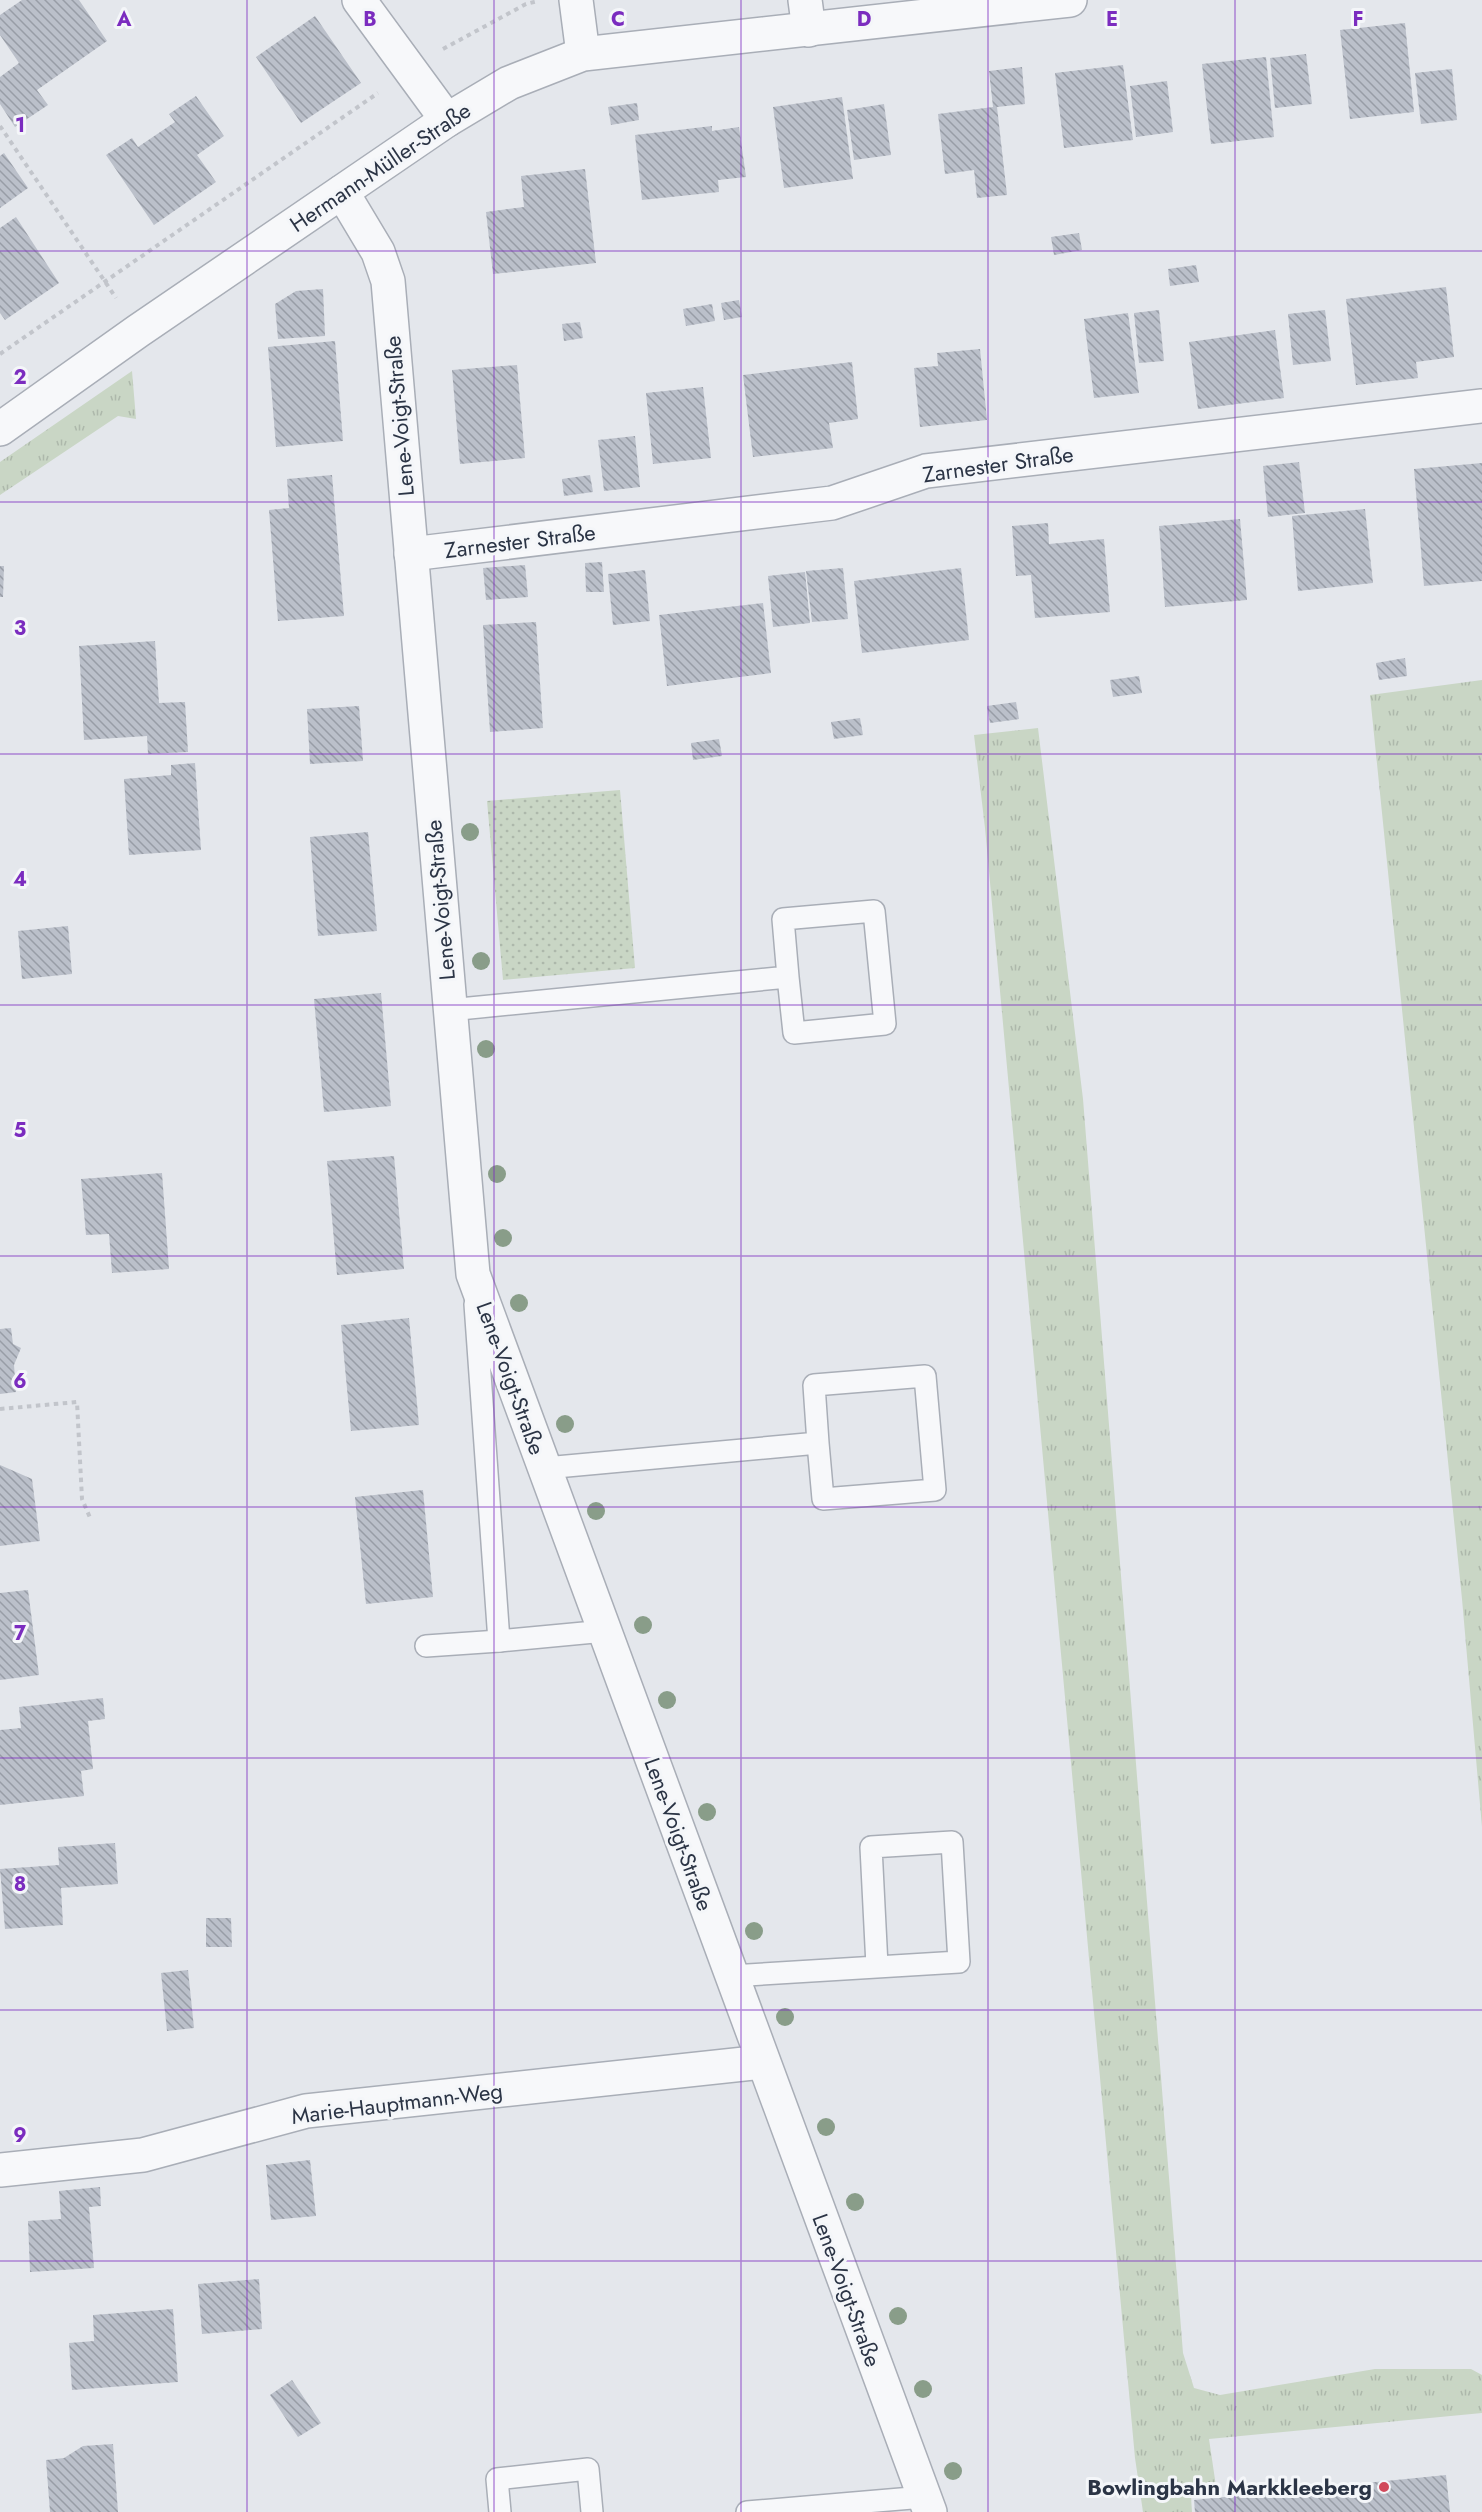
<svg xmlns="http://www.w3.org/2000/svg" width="1482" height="2512" viewBox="0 0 1482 2512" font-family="Jost,sans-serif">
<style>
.grass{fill:url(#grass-tufts)}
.park{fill:url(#park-dots)}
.building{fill:url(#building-back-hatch)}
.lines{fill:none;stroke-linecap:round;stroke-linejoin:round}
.lane-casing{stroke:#a9aeb7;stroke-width:24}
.street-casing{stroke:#a9aeb7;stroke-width:36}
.path{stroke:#c2c5cb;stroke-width:4;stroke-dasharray:4.5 4.5;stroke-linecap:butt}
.lane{stroke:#f7f8fa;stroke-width:21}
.street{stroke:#f7f8fa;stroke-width:33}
.tree{fill:#899d89}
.grid{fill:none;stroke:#7b2cbf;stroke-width:1.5;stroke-opacity:0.55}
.poi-dot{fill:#d1495b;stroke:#f4f6f9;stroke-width:2}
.labels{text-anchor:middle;stroke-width:6;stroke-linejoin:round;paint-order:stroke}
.street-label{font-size:22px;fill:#2b3445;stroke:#f4f6f9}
.poi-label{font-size:22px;font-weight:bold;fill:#2b3445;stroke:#f4f6f9;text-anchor:end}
.grid-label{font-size:20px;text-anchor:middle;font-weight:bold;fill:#7b2cbf;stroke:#f4f6f9;stroke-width:6;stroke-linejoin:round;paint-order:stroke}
</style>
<defs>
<pattern id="grass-tufts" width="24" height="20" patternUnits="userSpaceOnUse" patternTransform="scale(1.5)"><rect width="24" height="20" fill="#c9d6c5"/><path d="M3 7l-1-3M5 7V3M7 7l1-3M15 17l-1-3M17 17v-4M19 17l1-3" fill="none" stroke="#adb8ab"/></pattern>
<pattern id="park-dots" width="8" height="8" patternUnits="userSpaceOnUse" patternTransform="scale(1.5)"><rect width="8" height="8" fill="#c9d6c5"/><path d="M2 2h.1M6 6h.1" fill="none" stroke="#adb8ab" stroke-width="1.8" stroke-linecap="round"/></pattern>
<pattern id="building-back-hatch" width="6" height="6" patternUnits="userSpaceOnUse" patternTransform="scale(1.5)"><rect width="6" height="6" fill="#bbc0ca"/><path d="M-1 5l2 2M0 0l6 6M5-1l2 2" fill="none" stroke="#989da6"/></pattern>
</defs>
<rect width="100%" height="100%" fill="#e4e7ec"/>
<g class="grass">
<polygon points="132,371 136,419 118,416 0,495 0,462"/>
<polygon points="1482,680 1482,1827 1462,1599 1370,695"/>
<polygon points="1038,728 1083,1099 1183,2353 1194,2388 1220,2395 1375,2369 1471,2369 1482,2375 1482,2413 1209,2439 1217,2493 1191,2497 1192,2512 1143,2512 1135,2458 985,828 974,735"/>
</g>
<polygon class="park" points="620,790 635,968 503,980 487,801"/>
<g class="building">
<polygon points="22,0 79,0 107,41 37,90 48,105 15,127 0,104 0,77 19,63 0,35 0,15"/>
<polygon points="315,16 361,83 301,123 256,57"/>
<polygon points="1405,23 1414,112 1350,119 1340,30"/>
<polygon points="1306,54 1312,104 1275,108 1270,58"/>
<polygon points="1266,57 1274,137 1211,144 1202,64"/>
<polygon points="1123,65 1133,140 1064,148 1055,73"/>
<polygon points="1022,67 1025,104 997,107 1007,195 977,198 974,170 945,174 938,114 993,107 989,71"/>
<polygon points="1452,69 1457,120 1421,124 1415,73"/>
<polygon points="1167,81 1173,132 1136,137 1130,86"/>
<polygon points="196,96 224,136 197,155 216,182 154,225 106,155 132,138 138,147 175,122 169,114"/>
<polygon points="842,97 853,179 784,188 773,107"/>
<polygon points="637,103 639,120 611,125 608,107"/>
<polygon points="884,104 891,155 854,160 847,110"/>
<polygon points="712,126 712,131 739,127 746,177 718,180 719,192 642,200 635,135"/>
<polygon points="4,153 28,188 0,208 0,156"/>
<polygon points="585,169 596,263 493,274 486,212 524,207 521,176"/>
<polygon points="16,217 59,283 5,320 0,313 0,228"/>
<polygon points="1079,233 1082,250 1054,255 1051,237"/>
<polygon points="1196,265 1199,282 1170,286 1168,269"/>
<polygon points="1446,287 1454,357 1416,362 1418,378 1356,385 1346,299"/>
<polygon points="323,289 325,336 278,339 275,304 296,291"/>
<polygon points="739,300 742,317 724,320 721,303"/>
<polygon points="712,304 715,321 686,326 683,309"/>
<polygon points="1159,310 1164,361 1139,363 1134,313"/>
<polygon points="1325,310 1331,361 1293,365 1288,314"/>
<polygon points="1128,313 1139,393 1094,398 1084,319"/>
<polygon points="580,322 583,338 564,341 562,324"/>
<polygon points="1275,330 1284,398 1198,409 1189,342"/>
<polygon points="335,341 343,441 276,447 268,347"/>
<polygon points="980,349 987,420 920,427 914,368 938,366 937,353"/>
<polygon points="852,362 858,419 829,423 833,448 753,457 743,375"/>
<polygon points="517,365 525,458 460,464 452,370"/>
<polygon points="703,387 711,458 653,464 646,393"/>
<polygon points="635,436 640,487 604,491 598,440"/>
<polygon points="1299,462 1305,513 1268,517 1263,466"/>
<polygon points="1482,463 1482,581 1424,586 1414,469"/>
<polygon points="332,475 344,616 278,621 269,510 289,508 287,479"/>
<polygon points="590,475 593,492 564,496 562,479"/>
<polygon points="1365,509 1373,583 1298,591 1292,516"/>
<polygon points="1240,519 1247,600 1165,607 1159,526"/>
<polygon points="1048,523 1049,544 1104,539 1110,612 1035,618 1031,575 1016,576 1012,526"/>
<polygon points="602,562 604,592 586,592 585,563"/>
<polygon points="525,565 528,597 486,600 483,568"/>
<polygon points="0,566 4,566 3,597 0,597"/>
<polygon points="843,568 848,619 812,622 806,571"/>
<polygon points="961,568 969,640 862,653 854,581"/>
<polygon points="645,570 650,621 613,625 608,574"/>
<polygon points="805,572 810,623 773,627 768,576"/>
<polygon points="763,603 771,673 667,686 659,615"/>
<polygon points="536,622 543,728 490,732 483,625"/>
<polygon points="155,641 159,703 185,702 188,752 148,754 147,736 84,740 79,646"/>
<polygon points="1405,658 1407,676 1379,680 1376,663"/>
<polygon points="1139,676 1142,693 1113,697 1110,680"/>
<polygon points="1016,702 1019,719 990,723 987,706"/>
<polygon points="359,706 363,761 310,764 307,709"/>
<polygon points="860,718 863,735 834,739 831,722"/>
<polygon points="719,739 722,756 693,760 691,743"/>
<polygon points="195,763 201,850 129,855 124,779 171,775 171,765"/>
<polygon points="368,832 377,931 318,936 310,837"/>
<polygon points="68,926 72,974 22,979 18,931"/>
<polygon points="381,993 391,1106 324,1112 314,999"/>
<polygon points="394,1156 404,1269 337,1275 327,1161"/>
<polygon points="162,1173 169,1269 112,1273 109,1234 86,1235 81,1179"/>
<polygon points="409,1318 419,1425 351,1431 341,1325"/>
<polygon points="11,1328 13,1344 21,1348 14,1365 16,1392 0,1394 0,1329"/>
<polygon points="0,1465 32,1479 40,1541 0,1546"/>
<polygon points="423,1490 433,1597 366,1604 355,1497"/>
<polygon points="28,1590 39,1675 0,1680 0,1593"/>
<polygon points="103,1698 105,1719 88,1721 93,1769 81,1771 84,1796 0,1805 0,1730 21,1728 19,1707"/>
<polygon points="115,1843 118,1884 61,1888 63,1925 5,1929 0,1869 59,1865 58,1847"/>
<polygon points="206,1918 231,1918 232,1947 206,1947"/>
<polygon points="188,1970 194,2028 167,2031 161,1973"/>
<polygon points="310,2160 316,2216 271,2220 266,2165"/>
<polygon points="100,2187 101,2206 89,2207 94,2268 30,2272 28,2221 61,2219 59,2191"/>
<polygon points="259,2279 262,2329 202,2334 198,2284"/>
<polygon points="173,2309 178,2382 72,2390 69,2343 94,2341 93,2315"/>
<polygon points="292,2380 321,2423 298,2437 270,2395"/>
<polygon points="113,2444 118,2512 50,2512 46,2460 64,2458 83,2446"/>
<polygon points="1446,2475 1450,2512 1195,2512 1194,2500"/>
</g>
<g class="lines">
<g class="lane-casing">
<g id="lane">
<polyline points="449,1010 788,977 794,1033 885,1024 874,911 783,919 788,977"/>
<polyline points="475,1304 499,1641 605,1631"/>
<polyline points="545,1468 818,1443 823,1499 935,1490 925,1376 814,1385 818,1443"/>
<polyline points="426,1646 499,1641"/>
<polyline points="731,1976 959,1962 952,1842 871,1847 877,1966"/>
<polyline points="500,2512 497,2479 588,2469 592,2512"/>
<polyline points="747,2512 924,2497"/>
</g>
</g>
<g class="street-casing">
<g id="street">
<polyline points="359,0 447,120"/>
<polyline points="576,0 583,54"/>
<polyline points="805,0 809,30"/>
<polyline points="342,192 378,252 388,281 473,1274 930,2512"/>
<polyline points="0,429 138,331 447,120 509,83 583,54 1070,0"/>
<polyline points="411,554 832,503 926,471 1482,406"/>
<polyline points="0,2170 143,2155 306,2111 763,2062"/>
</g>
</g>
<g class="path">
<polyline points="443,49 526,4 538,1"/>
<polyline points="0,126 116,298"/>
<polyline points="0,354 378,93"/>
<polyline points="0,1409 77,1402 82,1499 91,1520"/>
</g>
<use href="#lane" class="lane"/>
<use href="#street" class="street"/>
</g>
<g class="tree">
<circle cx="470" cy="832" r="9"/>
<circle cx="481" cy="961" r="9"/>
<circle cx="486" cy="1049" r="9"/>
<circle cx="497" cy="1174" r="9"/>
<circle cx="503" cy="1238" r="9"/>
<circle cx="519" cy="1303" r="9"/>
<circle cx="565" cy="1424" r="9"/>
<circle cx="596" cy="1511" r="9"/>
<circle cx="643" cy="1625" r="9"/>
<circle cx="667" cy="1700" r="9"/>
<circle cx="707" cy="1812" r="9"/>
<circle cx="754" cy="1931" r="9"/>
<circle cx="785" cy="2017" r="9"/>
<circle cx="826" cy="2127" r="9"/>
<circle cx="855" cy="2202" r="9"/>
<circle cx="898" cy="2316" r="9"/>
<circle cx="923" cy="2389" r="9"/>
<circle cx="953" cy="2471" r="9"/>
</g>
<path class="grid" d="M 247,0 L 247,2512M 494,0 L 494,2512M 741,0 L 741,2512M 988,0 L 988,2512M 1235,0 L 1235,2512M 0,251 L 1482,251M 0,502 L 1482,502M 0,754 L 1482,754M 0,1005 L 1482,1005M 0,1256 L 1482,1256M 0,1507 L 1482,1507M 0,1758 L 1482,1758M 0,2010 L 1482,2010M 0,2261 L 1482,2261"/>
<circle class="poi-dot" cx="1384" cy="2487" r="6"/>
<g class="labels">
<g class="street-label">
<text transform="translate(380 167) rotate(-34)" y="8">Hermann-Müller-Straße</text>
<text transform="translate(399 416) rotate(-95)" y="8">Lene-Voigt-Straße</text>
<text transform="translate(998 464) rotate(-8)" y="8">Zarnester Straße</text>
<text transform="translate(520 541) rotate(-7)" y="8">Zarnester Straße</text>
<text transform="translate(440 900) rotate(-95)" y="8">Lene-Voigt-Straße</text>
<text transform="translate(511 1378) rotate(70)" y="8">Lene-Voigt-Straße</text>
<text transform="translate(679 1834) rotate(70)" y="8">Lene-Voigt-Straße</text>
<text transform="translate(397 2103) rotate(-7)" y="8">Marie-Hauptmann-Weg</text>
<text transform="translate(847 2290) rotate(70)" y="8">Lene-Voigt-Straße</text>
</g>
<g class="poi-label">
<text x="1372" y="2495">Bowlingbahn Markkleeberg</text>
</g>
</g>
<g class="grid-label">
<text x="124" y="26">A</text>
<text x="370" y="26">B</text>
<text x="618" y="26">C</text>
<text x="864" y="26">D</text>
<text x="1112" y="26">E</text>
<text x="1358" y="26">F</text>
<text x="20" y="132">1</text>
<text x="20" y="384">2</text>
<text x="20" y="635">3</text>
<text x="20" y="886">4</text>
<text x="20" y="1137">5</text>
<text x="20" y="1388">6</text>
<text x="20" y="1640">7</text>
<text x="20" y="1891">8</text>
<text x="20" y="2142">9</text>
</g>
</svg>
